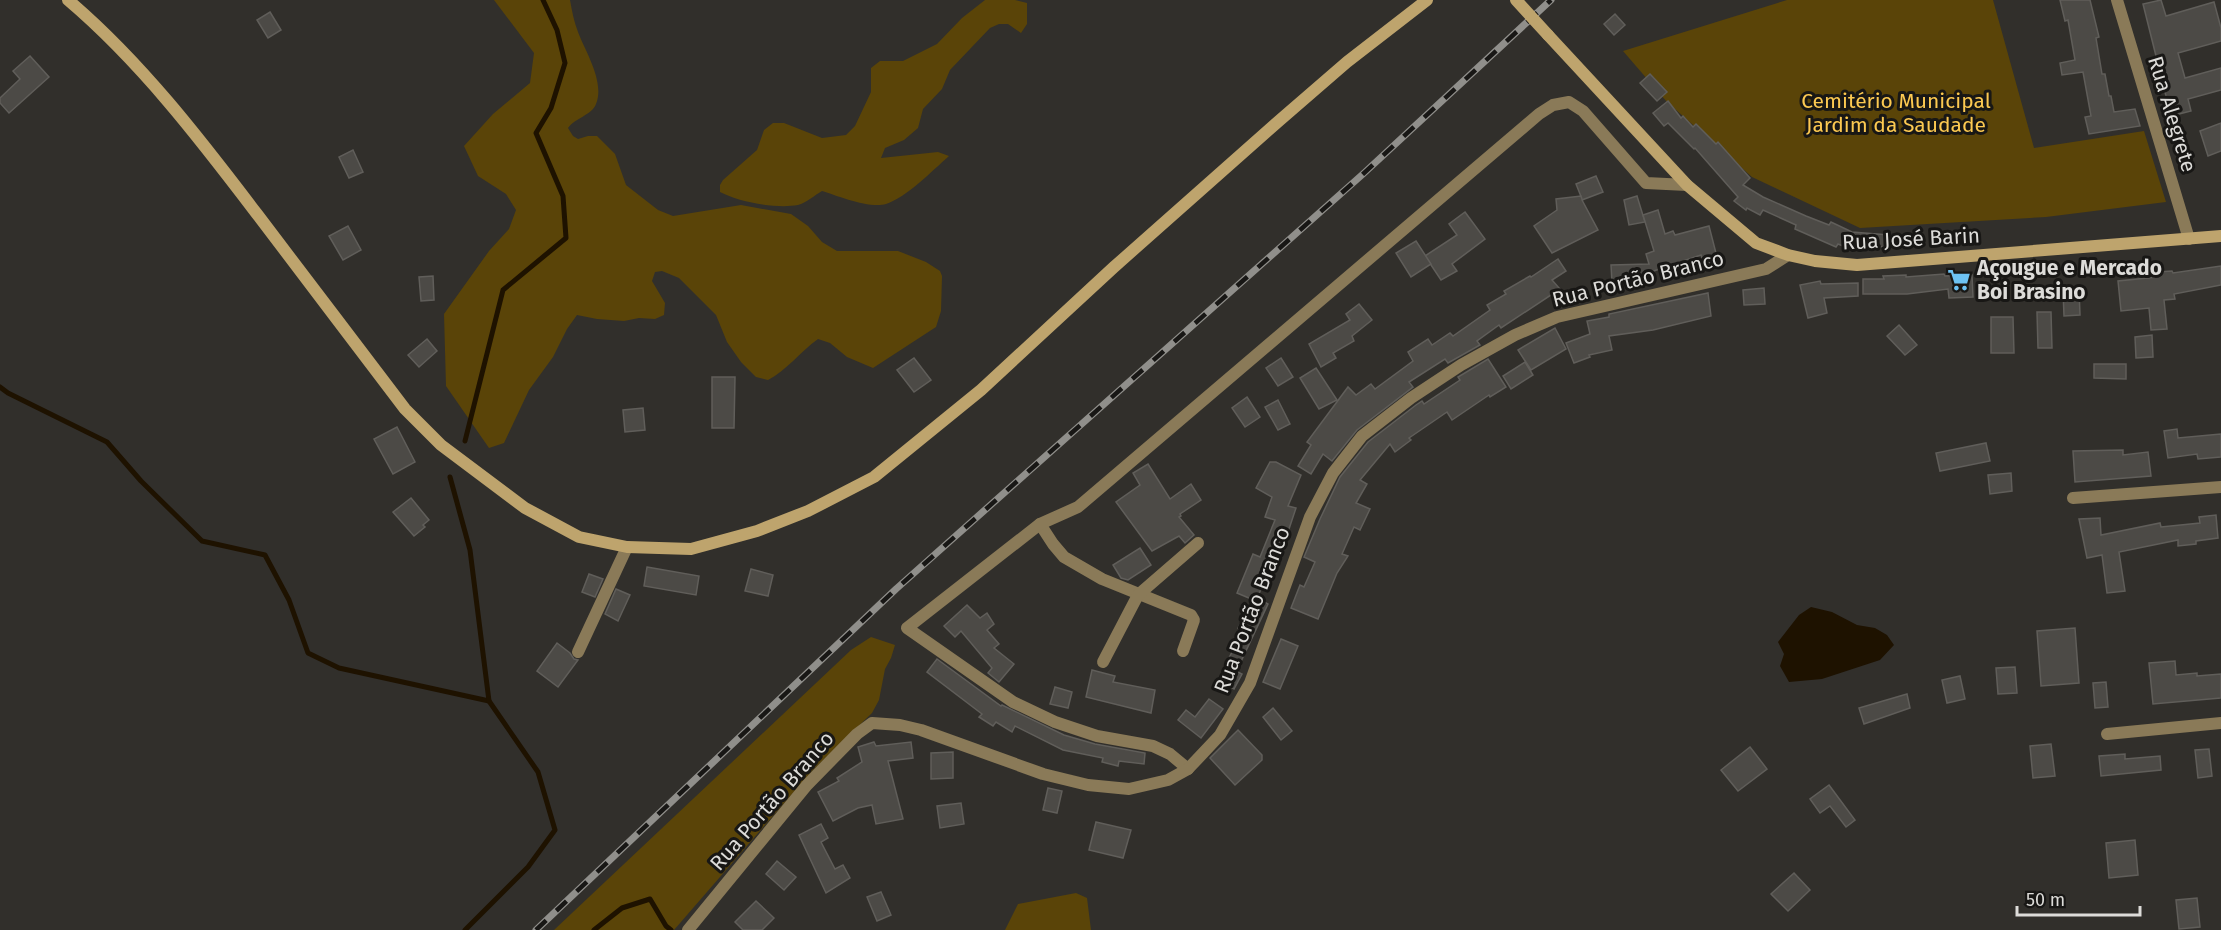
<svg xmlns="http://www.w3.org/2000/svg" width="2221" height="930" viewBox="0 0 2221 930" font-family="'Fira Sans',sans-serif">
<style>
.green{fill:#5a4408}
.water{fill:#1e1200}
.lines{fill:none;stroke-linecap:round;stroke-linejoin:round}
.stream{stroke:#1e1200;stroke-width:5}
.building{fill:#4c4a46;stroke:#605e5a;stroke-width:1.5}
.street{stroke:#8a7a58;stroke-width:12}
.secondary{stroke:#bea46d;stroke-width:12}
.rail-casing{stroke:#908f8b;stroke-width:7}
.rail{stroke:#181715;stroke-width:4.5;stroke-dasharray:14;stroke-linecap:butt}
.secondary-bridge{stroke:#bea46d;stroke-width:12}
.labels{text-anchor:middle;stroke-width:6;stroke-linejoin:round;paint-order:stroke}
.park-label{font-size:21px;fill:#fcc951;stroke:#181715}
.street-label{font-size:21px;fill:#dddcd9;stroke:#181715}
.poi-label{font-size:21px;font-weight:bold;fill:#dddcd9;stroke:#181715;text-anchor:start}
</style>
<rect width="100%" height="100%" fill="#312f2b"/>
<g class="green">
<path d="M 494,0 L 570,0 C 572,11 574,22 578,32 C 586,53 605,82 596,104 C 592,115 575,118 568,128 L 573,136 L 578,139 L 588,136 L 597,136 L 615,154 L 626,185 L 658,210 L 673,216 L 741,205 L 791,214 L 808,226 L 822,242 L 837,251 L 898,251 L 926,262 L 940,271 L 942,276 L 941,311 L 936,327 L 873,368 L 847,357 L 830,343 L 818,339 C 800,352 787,370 768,380 L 756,377 L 741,362 L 727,342 L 716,315 L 679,278 L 662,271 L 655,272 L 652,281 L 665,303 L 664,315 L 655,319 L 639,318 L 624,321 L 597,319 L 577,315 L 567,329 L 553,357 L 529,390 L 504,443 L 489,448 L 446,386 L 444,314 L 489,251 L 509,229 L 516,210 L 506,194 L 478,176 L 464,146 L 493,114 L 530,83 L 534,53 Z"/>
<path d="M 985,0 L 1015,0 L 1027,3 L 1027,24 L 1021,33 L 1008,24 L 999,24 L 990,28 L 950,70 L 942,89 L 923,109 L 918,128 L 904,140 L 885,148 L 881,158 L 938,152 L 949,156 C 932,171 907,197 886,204 C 870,209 838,196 822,191 C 815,195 806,203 798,205 C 776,209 739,202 720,192 L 720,185 L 723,180 L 757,150 L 764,130 L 773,123 L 784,123 L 822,138 L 846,135 L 855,126 L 871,92 L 871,68 L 880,61 L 903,61 L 937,44 L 962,18 Z"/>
<polygon points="1787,0 1993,0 2034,148 2144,131 2166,202 2046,217 1860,228 1752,177 1667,102 1623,51"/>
<polygon points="871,637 895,645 891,658 885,669 879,700 872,713 812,771 674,930 554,930 851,650"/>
<polygon points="1076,893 1087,898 1091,930 1005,930 1018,904"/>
</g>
<polygon class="water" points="1811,607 1832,612 1857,625 1875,628 1887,635 1894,645 1880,660 1822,679 1789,682 1780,666 1784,654 1778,642 1799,615"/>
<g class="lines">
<g class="stream">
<polyline points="0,387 8,393 107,442 141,481 202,541 265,555 289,600 308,653 339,668 489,701"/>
<polyline points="465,441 503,290 566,238 563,196 536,133 551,108 565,63 557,30 543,0"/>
<polyline points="450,477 470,550 489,701 538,772 555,830 528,867 465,930"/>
<polyline points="594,930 622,908 650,899 666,926 671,930"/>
</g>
</g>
<g class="building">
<polygon points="2060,0 2090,0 2099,37 2096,38 2102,74 2105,74 2109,96 2111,96 2114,112 2135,109 2140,126 2089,134 2085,117 2091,116 2083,72 2062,75 2060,63 2075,60 2068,20 2065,21"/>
<polygon points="2161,0 2166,16 2214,2 2221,28 2221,41 2178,53 2185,78 2221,68 2221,90 2188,99 2191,111 2171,116 2143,4"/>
<polygon points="270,12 281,30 268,38 257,20"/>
<polygon points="1615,14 1625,25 1614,35 1604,24"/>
<polygon points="30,56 49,77 9,113 0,103 0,98 20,79 13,71"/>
<polygon points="1650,74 1667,92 1657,101 1640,83"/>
<polygon points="1668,101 1681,118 1683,116 1693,127 1696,124 1716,144 1718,142 1750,178 1743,185 1763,197 1806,216 1829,225 1831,222 1852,232 1914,237 1914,244 1879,247 1855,245 1853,250 1838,244 1836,247 1795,229 1796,225 1763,210 1760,215 1747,208 1746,210 1734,201 1738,197 1695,148 1694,149 1668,123 1664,126 1653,113"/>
<polygon points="2221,123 2221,151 2208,156 2200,131"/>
<polygon points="353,150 363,172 349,178 339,157"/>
<polygon points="1596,176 1603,192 1582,200 1598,230 1552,253 1534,226 1557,210 1556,199 1581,196 1582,199 1576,184"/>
<polygon points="1637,196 1645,222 1629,225 1624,200"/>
<polygon points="1658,210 1665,234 1673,231 1675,235 1709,226 1718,261 1704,264 1701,255 1633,278 1634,281 1612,282 1611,265 1649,264 1646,254 1654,251 1643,215"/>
<polygon points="1465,212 1485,239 1452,264 1457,271 1441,280 1425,256 1457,235 1449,224"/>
<polygon points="348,226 361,250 343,260 329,236"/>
<polygon points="1416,241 1431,264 1411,277 1396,253"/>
<polygon points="1558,259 1566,271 1552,280 1560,289 1501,328 1499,325 1477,341 1480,345 1448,363 1445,359 1409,382 1413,387 1357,430 1332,461 1323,454 1311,474 1298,466 1311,445 1307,442 1348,387 1356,395 1371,384 1375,389 1413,361 1408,352 1428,339 1432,345 1450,333 1453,336 1490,310 1487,305 1506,294 1504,291 1530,276 1531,277"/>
<polygon points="2221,266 2221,285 2174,294 2175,299 2164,300 2167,329 2151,330 2149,308 2121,311 2118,281 2157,277 2157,272 2172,271 2173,273"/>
<polygon points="1944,274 1945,276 1972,275 1973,297 1949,298 1948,289 1907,294 1863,294 1863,279 1884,279 1883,276 1906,275 1906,277"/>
<polygon points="433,276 434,300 421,301 419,277"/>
<polygon points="1820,281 1821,284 1858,283 1858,296 1824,298 1827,313 1808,318 1800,285"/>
<polygon points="1764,288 1765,304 1744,305 1743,290"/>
<polygon points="2079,289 2080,315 2064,316 2063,290"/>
<polygon points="1708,293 1711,316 1653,330 1609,336 1612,350 1589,355 1590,357 1574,363 1566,343 1590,334 1587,321 1609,317 1609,314"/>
<polygon points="1359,304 1372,320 1352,336 1354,341 1333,353 1336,358 1321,367 1309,344 1350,320 1346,314"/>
<polygon points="2037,312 2051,312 2052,348 2038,348"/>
<polygon points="1991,317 2013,317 2014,353 1991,353"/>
<polygon points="1899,325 1917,345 1905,355 1887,336"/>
<polygon points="1555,328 1566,349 1531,370 1518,350"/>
<polygon points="2152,335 2153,357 2136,358 2135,337"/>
<polygon points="427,339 437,351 419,367 408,355"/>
<polygon points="914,358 931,380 914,392 897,370"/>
<polygon points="1281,358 1293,377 1278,386 1266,368"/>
<polygon points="1488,359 1506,387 1490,397 1489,395 1452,420 1447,412 1409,438 1411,440 1395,452 1390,444 1360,480 1367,484 1356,503 1370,509 1360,530 1354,527 1342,554 1348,556 1337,573 1318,619 1291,608 1300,585 1304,587 1315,562 1304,557 1320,519 1340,477 1368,442 1416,405 1422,401 1424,404 1460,380 1458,377"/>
<polygon points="1525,362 1533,375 1511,389 1503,376"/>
<polygon points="2094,364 2126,364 2126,379 2094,378"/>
<polygon points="1316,368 1337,400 1319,409 1300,378"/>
<polygon points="712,377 735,377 734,428 712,428"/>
<polygon points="1247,397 1260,417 1245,427 1232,408"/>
<polygon points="1278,400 1290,424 1278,430 1265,407"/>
<polygon points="643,408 645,430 625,432 623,410"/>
<polygon points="397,427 415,462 393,474 374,439"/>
<polygon points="2177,429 2178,438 2221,434 2221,457 2198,459 2197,454 2168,458 2164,431"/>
<polygon points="1986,443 1990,461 1940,471 1936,453"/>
<polygon points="2123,450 2123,455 2148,452 2151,476 2075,482 2073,451"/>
<polygon points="1270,462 1276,462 1301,475 1288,506 1296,508 1283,547 1276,559 1274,558 1256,601 1237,593 1253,554 1260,557 1275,520 1265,517 1272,497 1256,488"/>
<polygon points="1148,464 1170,499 1191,484 1201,500 1180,514 1181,516 1179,517 1194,535 1185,543 1179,536 1152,551 1116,502 1140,485 1133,473"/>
<polygon points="2011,473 2012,491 1990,494 1988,475"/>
<polygon points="411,498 429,520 423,525 425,527 414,536 393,512"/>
<polygon points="2216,515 2218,538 2196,541 2196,544 2178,546 2178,540 2119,552 2125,591 2107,593 2102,555 2087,558 2079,519 2100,518 2101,535 2160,523 2161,527 2200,523 2199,517"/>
<polygon points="1140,548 1151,565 1128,580 1121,578 1113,565"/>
<polygon points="647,567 699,576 696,595 644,586"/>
<polygon points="751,569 773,575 768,596 745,591"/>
<polygon points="589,574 603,579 595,597 582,592"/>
<polygon points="616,589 630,595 618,621 605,614"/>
<polygon points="1259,599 1268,604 1237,670 1226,664 1243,630 1238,628 1248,607 1253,610"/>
<polygon points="967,605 980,618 987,613 994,624 987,630 999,644 994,648 1014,664 999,682 988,673 992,668 961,631 955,637 944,626"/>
<polygon points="2075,628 2079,683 2041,686 2037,631"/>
<polygon points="1281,639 1298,646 1280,689 1263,682"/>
<polygon points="557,643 570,653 574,659 578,660 558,687 537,671"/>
<polygon points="937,659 1001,706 1002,705 1064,735 1095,744 1145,753 1144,764 1119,761 1118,766 1102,762 1103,758 1063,750 1015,726 1012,732 996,722 993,726 979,717 982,714 927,672"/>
<polygon points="2175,661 2176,675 2197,673 2197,676 2221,674 2221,698 2153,704 2149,663"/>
<polygon points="1226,666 1242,674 1234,689 1219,681"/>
<polygon points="2015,667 2017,693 1998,694 1996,668"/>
<polygon points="1092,670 1115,676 1113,682 1155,690 1151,713 1086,697"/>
<polygon points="1960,676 1965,699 1947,703 1942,680"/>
<polygon points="2106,682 2108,707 2095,708 2093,683"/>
<polygon points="1055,687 1072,692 1068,708 1050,704"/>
<polygon points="1907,694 1910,708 1864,724 1859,708"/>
<polygon points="1209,699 1223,709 1201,738 1178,720 1186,710 1195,717"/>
<polygon points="1273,708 1292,731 1281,740 1263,717"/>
<polygon points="1238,730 1262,755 1262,760 1235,785 1210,758"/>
<polygon points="874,742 876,746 911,742 913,758 888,761 903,819 876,824 872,805 858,808 833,821 818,792 839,781 837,778 862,762 858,747"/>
<polygon points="2051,744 2055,776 2033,778 2030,746"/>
<polygon points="1750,747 1767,769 1738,791 1721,770"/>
<polygon points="2209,749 2212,776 2198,778 2195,750"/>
<polygon points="953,752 953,778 931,779 931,753"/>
<polygon points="2125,754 2125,759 2160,756 2161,770 2101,776 2099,756"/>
<polygon points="1829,785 1855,820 1846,827 1830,806 1820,813 1810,799"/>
<polygon points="1048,788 1062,791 1057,813 1043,810"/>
<polygon points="961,803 964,824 940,828 937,806"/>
<polygon points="1096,822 1131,830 1123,858 1089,850"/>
<polygon points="821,824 828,838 821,842 835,869 843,865 850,878 826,893 799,835"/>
<polygon points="2135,840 2138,875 2109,878 2106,843"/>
<polygon points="777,861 796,877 784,890 766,874"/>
<polygon points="1794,873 1810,890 1788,911 1771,894"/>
<polygon points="881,892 891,915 877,921 867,897"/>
<polygon points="2197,898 2200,927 2179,929 2176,900"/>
<polygon points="756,901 774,918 762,930 743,930 735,922"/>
</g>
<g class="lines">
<g class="street">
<polyline points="2117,0 2189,239"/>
<polyline points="2073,498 2221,487"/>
<polyline points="1040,524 1053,544 1064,557 1102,579 1191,615 1194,620 1183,651"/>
<polyline points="578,652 627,547"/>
<polyline points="1103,662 1138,595 1198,543"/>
<polyline points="2107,734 2221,723"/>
<polyline points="1188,769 1170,754 1153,746 1097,736 1055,722 1013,702 907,628 1040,524 1078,507 1539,114 1553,105 1569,102 1583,111 1646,183 1687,185"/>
<polyline points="688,930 807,785 857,734 872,723 900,725 921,730 1043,774 1088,785 1129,789 1168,780 1188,769 1220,735 1250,683 1310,517 1333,473 1362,436 1411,398 1461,365 1515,335 1557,317 1766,269 1788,255"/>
</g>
<g class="secondary">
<path d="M 68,0 C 140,61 200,139 257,214 C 306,279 356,344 405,409 L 441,445 L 525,508 L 579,537 L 627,547 L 691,549 L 757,531 L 808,511 L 874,477 L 981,390 L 1114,267 L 1280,120 L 1347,62 L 1427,0"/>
<polyline points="1548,35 1687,185 1756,243 1788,255 1815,261 1857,265 2221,236"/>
</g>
<g class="rail-casing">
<polyline id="rail" points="536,930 896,589 1363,174 1551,0"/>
</g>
<use href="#rail" class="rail"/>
<polyline class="secondary-bridge" points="1516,0 1548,35"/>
</g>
<defs>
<g id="supermarket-bare" transform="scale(1.8)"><path d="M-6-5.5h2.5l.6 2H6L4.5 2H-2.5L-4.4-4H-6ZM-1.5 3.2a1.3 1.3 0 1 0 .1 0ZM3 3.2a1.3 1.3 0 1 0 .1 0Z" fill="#6dc2f3" stroke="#181715" stroke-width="2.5" paint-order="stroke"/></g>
</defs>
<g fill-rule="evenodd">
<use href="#supermarket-bare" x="1959" y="280"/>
</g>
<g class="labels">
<g class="park-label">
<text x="1896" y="108">Cemitério Municipal<tspan x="1896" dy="24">Jardim da Saudade</tspan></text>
</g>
<g class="street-label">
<text transform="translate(2172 114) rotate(73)" y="7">Rua Alegrete</text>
<text transform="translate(1911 239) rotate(-3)" y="7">Rua José Barin</text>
<text transform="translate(1638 279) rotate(-14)" y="7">Rua Portão Branco</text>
<text transform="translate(1252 610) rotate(-69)" y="7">Rua Portão Branco</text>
<text transform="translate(772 801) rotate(-49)" y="7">Rua Portão Branco</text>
</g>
<g class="poi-label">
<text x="1977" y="275">Açougue e Mercado<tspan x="1977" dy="24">Boi Brasino</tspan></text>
</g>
</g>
<path d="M2017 906v9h123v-9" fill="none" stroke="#dddcd9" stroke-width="3"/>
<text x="2026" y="906" font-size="18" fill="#dddcd9" stroke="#181715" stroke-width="4.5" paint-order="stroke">50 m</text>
</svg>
